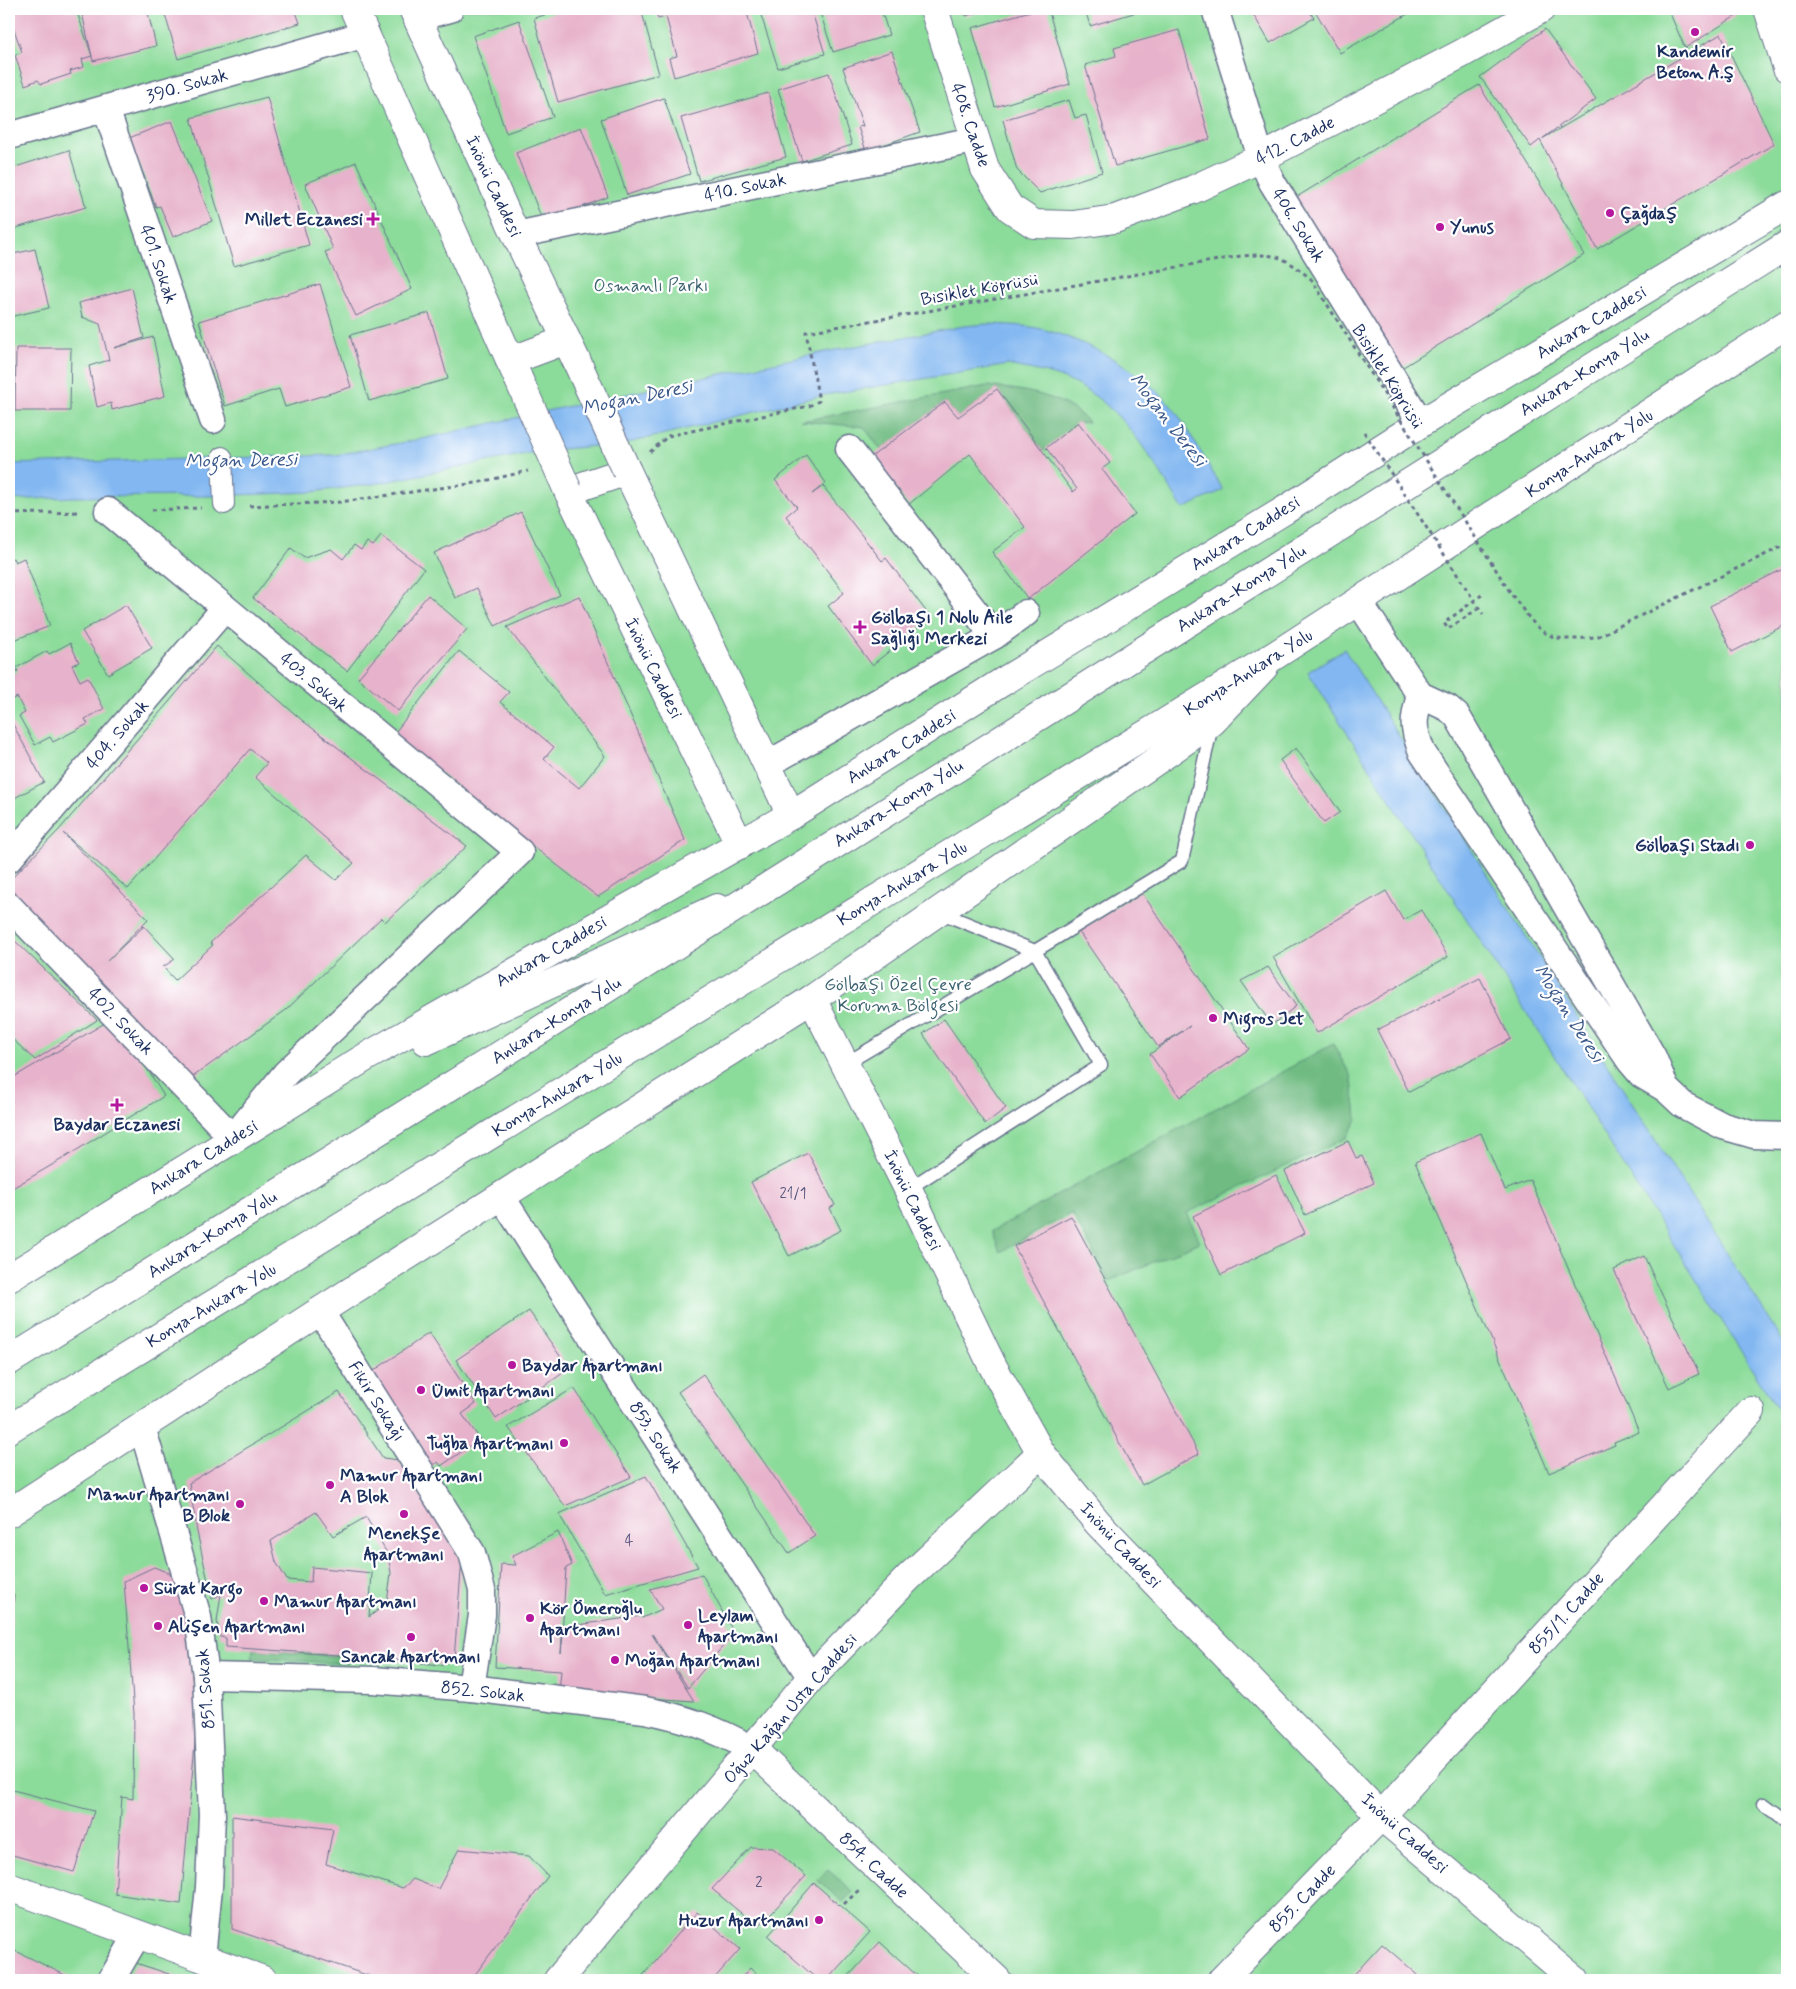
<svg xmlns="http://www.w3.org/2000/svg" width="1796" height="1989" viewBox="0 0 1796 1989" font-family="Mynerve,sans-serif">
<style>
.green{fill:#8bdb9a;stroke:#53857c}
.forest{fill:#70bb82;stroke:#467570}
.water{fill:#82b7f1;stroke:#4e73a8}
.building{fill:#e7b2cb;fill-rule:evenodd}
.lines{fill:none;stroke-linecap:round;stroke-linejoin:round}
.service-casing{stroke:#68738c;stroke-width:15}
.pedestrian-casing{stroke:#68738c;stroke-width:22}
.minor-casing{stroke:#68738c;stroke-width:29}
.tertiary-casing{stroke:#68738c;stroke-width:30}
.trunk-casing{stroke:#68738c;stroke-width:30}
.path{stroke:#68738c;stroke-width:3;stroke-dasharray:4 4;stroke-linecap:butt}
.service{stroke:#fff;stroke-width:12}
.pedestrian{stroke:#fff;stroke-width:20}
.minor{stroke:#fff;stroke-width:26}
.tertiary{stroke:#fff;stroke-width:28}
.trunk{stroke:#fff;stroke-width:28}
.tertiary-bridge-casing{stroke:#68738c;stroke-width:30;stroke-linecap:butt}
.path-bridge{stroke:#68738c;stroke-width:3;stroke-dasharray:4 4;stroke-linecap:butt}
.tertiary-bridge{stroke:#fff;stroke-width:28}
.poi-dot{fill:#b5179e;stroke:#fff;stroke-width:2}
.labels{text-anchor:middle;stroke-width:4.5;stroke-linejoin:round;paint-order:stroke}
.number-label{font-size:15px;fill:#4e5079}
.poi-label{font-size:18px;font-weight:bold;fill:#1b2f5e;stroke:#fff;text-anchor:start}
.street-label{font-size:18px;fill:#1b2f5e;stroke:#fff}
.park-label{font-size:18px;fill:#3d6370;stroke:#fff}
.water-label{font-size:19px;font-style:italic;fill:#3a588a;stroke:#fff}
</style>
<rect width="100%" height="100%" fill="#fff"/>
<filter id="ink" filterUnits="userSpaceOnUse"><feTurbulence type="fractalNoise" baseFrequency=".02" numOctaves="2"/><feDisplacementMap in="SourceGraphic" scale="10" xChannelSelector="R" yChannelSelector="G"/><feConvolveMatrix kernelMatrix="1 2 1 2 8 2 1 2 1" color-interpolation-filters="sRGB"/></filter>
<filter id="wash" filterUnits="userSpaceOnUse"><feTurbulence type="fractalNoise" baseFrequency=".0096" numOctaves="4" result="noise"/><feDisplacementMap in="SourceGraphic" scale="20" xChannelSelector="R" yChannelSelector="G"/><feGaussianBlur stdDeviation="1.12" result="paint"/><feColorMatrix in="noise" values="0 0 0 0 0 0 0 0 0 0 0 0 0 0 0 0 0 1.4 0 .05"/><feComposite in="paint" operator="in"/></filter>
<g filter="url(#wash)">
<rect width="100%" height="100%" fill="#f6f0e0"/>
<rect class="green" x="9" y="9" width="1778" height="1971"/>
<g class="forest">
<path d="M 987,386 C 1022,390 1063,394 1088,422 L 1078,423 L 1043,451 L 997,389 L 958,417 L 945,402 L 881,450 L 864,427 L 801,421 Z"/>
<polygon points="1333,1044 1351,1076 1356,1107 1357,1120 1346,1138 1187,1213 1200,1242 1109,1281 1072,1213 1000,1252 992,1231"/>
<polygon points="253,1649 349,1657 348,1664 252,1658"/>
<polygon points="828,1870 853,1892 843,1902 817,1880"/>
</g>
<g class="water">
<path d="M 988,324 C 1008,325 1029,325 1049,331 C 1095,345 1149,374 1178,415 C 1194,439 1208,465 1223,490 L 1183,509 C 1152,460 1123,404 1067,380 C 1049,372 1027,369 1008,365 L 824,395 L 628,443 L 540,451 L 380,483 L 312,492 L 212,496 L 74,497 L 9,500 L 9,464 L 335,455 L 422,439 L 551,410 L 830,351 L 964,326 Z"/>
<polygon points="1344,649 1787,1348 1787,1424 1580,1096 1308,672"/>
</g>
<g id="blocks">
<g class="building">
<polygon points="9,9 76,9 92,56 82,59 84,67 70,71 71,74 41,84 38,80 25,85 15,55 22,52 12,24 9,25"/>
<polygon points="81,9 147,9 156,46 93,61"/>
<polygon points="172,9 295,9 300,23 178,59 164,11"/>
<polygon points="566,9 641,9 659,74 558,102 534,18"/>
<polygon points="655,9 746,9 758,53 674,77 669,58 677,56 666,17 658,19"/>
<polygon points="759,9 811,9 825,54 778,68"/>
<polygon points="819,9 881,9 889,35 833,52"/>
<polygon points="964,9 989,9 966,16"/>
<polygon points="1037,9 1048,9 1070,84 995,107 972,28"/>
<polygon points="1085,9 1147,9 1090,26"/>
<polygon points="1250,9 1308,9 1314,18 1270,43"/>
<polygon points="1314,9 1412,9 1413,11 1340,53"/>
<polygon points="1668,9 1733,9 1736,16 1685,48"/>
<polygon points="519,20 553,117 506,133 473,36"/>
<polygon points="1545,29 1596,99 1542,139 1721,34 1774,144 1597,249 1540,140 1531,147 1480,77"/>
<polygon points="1179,30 1210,139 1115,166 1085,65 1116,56 1114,48"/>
<polygon points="892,51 920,132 866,151 858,127 863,126 843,68"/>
<polygon points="829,73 852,145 802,161 778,89"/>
<polygon points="9,80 16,106 9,108"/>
<polygon points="1479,85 1584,255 1400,369 1295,198"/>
<polygon points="768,93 786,157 699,181 681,118"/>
<polygon points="267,97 309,245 234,266 191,118"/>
<polygon points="664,98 690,174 627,195 601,119"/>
<polygon points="1069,100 1075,118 1086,115 1102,172 1040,193 1017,170 1003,120"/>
<polygon points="172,121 212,221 173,237 160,206 156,207 139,163 134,165 124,140"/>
<polygon points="581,127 608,197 543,222 516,153"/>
<polygon points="69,150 86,207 10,230 9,225 9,169"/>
<polygon points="356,162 412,289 356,316 325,252 333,249 305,184"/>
<polygon points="35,249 49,308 9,317 9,255"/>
<polygon points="320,284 351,387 285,407 279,389 225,406 199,321"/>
<polygon points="132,288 144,338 114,348 153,337 165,396 112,410 111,403 97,407 89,366 109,360 100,324 82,317 79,303"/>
<polygon points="429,313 448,379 369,401 350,335"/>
<polygon points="16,348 71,348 70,411 15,411"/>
<polygon points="997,389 1073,492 1077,489 1046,448 1078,422 1110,463 1102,469 1135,514 1028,599 992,552 1025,527 970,454 908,505 871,457 945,402 958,417"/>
<polygon points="806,455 826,483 812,494 823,486 882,561 886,558 931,618 872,665 828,606 844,593 786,516 797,507 775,480"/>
<polygon points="521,512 560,595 495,626 477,588 455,598 434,553"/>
<polygon points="381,536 424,569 347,671 253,598 291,548 304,558 331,549 343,559 354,545 361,550 367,542 373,546"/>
<polygon points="13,558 15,562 24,558 50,626 9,642 9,560"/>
<polygon points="1787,567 1787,624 1732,652 1710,606"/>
<polygon points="428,595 467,629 398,711 358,678"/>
<polygon points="579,596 685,840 598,897 392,736 459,651 509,692 500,702 554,747 544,759 579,788 605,756 507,627"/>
<polygon points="126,605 152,648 108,674 82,631"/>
<polygon points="70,643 79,662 72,665 80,681 88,677 104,709 85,719 88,724 53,742 50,737 35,745 19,716 25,713 17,697 11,700 9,696 9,676 18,671 16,668 47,651 49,654"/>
<path d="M 217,646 L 303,721 L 467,846 L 385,922 L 381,918 L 286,1010 L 187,1081 L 9,898 L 9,881 L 59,830 ZM 250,749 L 267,763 L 255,777 L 354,863 L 336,880 L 306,855 L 210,943 L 213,945 L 175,980 L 163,967 L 175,959 L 144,926 L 107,961 L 148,919 L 63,833 L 128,889 Z"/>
<polygon points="9,717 44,782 9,801"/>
<polygon points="1296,748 1340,812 1324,823 1280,760"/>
<polygon points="1140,890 1249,1049 1180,1097 1150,1054 1190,1026 1158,1047 1079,932"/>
<polygon points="1386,891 1403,920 1421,910 1448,957 1317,1033 1273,957"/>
<polygon points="9,935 97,1020 35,1060 9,1036"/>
<polygon points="1268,967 1296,1006 1272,1025 1241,981"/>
<polygon points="1480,978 1511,1039 1409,1092 1377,1030"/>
<polygon points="115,1017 164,1096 64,1158 9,1190 9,1080"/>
<polygon points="944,1019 1006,1108 985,1124 923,1034"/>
<polygon points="1481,1133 1505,1190 1530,1180 1639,1432 1614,1442 1615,1445 1549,1473 1415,1162"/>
<polygon points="1348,1141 1356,1158 1362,1156 1374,1183 1305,1215 1285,1171"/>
<polygon points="808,1153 835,1205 830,1208 841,1230 789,1256 751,1182"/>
<polygon points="1276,1175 1305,1233 1221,1275 1193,1216"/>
<polygon points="1071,1216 1199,1454 1142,1485 1014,1246"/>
<polygon points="1644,1256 1699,1374 1669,1388 1614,1270"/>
<polygon points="529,1311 569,1369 496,1419 456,1360"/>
<polygon points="429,1333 476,1404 462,1414 480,1439 441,1466 438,1462 428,1468 366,1376"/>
<polygon points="703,1374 815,1536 789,1553 678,1392"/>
<polygon points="574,1388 631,1477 565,1506 508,1427"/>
<path d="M 339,1392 L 383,1458 L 399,1460 L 462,1559 L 454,1659 L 441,1665 L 365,1657 L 226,1647 L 226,1638 L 220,1637 L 217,1621 L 221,1594 L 212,1599 L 197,1532 L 189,1483 ZM 316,1512 L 333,1536 L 366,1517 L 388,1555 L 391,1573 L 387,1603 L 369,1617 L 372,1573 L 312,1567 L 311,1582 L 287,1580 L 276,1562 L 271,1541 Z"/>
<polygon points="646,1476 698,1567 605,1594 559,1514"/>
<polygon points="558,1532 572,1565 566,1568 561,1653 564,1627 640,1616 642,1618 662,1609 650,1589 702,1574 734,1633 688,1688 652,1634 694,1701 559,1692 561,1671 495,1667 501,1564 516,1565 512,1556"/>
<polygon points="154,1567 179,1577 198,1708 181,1904 115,1894 122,1797 133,1799 134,1714 124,1581"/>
<polygon points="14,1595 10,1642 9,1642 9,1598"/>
<polygon points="9,1789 94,1811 74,1872 9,1854"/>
<polygon points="232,1816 333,1829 326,1864 403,1888 413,1879 438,1889 459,1849 529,1856 548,1876 471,1980 381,1980 232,1929"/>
<polygon points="751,1847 773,1848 806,1876 758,1927 712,1889"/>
<polygon points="814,1883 870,1932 827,1980 818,1980 768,1936"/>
<polygon points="697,1912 740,1949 713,1980 639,1980"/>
<polygon points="880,1942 922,1980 845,1980"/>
<polygon points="1382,1944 1424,1980 1349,1980"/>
<polygon points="16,1951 75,1980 9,1980 9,1963"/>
<polygon points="136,1963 187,1980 127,1980"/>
<polygon points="750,1968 763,1980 739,1980"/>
</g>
</g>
</g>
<g filter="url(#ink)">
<use href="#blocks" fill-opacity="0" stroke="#68738c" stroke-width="1"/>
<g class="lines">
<g class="service-casing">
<g id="service">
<polyline points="939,912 1035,951 1182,861 1212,725"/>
<polyline points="845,1064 1035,951 1101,1065 908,1189"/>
<polyline points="1764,1804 1787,1821"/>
</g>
</g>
<g class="pedestrian-casing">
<polyline id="pedestrian" points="222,457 224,504"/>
</g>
<g class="minor-casing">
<g id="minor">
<polyline points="1215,9 1261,158 1272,182 1421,423"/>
<polyline points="417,18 450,9"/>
<polyline points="106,109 213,420"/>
<polyline points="9,136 366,34"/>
<polyline points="516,235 974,140"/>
<polyline points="849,449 994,636"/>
<polyline points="1359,602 1420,695 1448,708 1457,716 1653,1057 1666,1089"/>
<path d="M 1420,695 C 1413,721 1412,726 1422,752 L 1630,1061 L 1642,1075 L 1666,1089 L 1683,1105 L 1723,1126 L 1754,1135 L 1787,1136"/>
<polyline points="768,764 994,636 1026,613"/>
<polyline points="9,859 225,608"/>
<polyline points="9,906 233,1138 286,1073 520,852 108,511"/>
<polyline points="501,1196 811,1678"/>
<polyline points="320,1311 472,1553 482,1590 482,1615 471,1688"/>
<polyline points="142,1427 198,1617 206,1676 212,1815 209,1887 202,1958"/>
<path d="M 206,1676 L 373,1680 L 471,1688 L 645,1710 C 686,1718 716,1729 752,1749"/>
<polyline points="111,1980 138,1934"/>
</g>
</g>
<g class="tertiary-casing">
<g id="tertiary">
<polyline points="354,9 518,378"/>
<polyline points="413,9 516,235 577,362"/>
<polyline points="934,9 985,169 1010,208 1034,224 1073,225 1115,219 1192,190 1261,158 1461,54 1541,9"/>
<polyline points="1768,9 1787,68"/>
<polyline points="510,361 566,340"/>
<polyline points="740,845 568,491 627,471 791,815"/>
<polyline points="812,999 908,1189 991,1363 1041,1453 1098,1523 1381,1816 1575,1980"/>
<polyline points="426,1041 717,908"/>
<polyline points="9,1278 366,1057 791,815 999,684 1285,510 1421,423 1787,205"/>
<polyline points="9,1513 320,1311 812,999 1212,722 1264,667"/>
<polyline points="752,1749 997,1980"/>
<polyline points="9,1887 263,1980"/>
<polyline points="558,1980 811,1678 908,1578 1041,1453"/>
<polyline points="1222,1980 1381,1816 1751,1411"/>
</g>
</g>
<g class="trunk-casing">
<g id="trunk">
<polyline points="9,1361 515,1046 1787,245"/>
<polyline points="9,1429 1274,656 1787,324"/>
</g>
</g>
<g class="path">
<polyline points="650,452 668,436 809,406 819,401 806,332 882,319"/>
<polyline points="249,506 340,502 476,483 528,471"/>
<polyline points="152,510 201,508"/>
<polyline points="9,514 81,512"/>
<polyline points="1479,608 1448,629 1444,623 1483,594"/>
<polyline points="844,1904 860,1889"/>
</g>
<use href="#service" class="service"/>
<use href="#pedestrian" class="pedestrian"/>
<use href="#minor" class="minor"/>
<use href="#tertiary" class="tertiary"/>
<use href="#trunk" class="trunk"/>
<g class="tertiary-bridge-casing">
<g id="tertiary-bridge">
<polyline points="577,362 627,471"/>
<polyline points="518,378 568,491"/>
</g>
</g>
<g class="path-bridge">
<path d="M 882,319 L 1241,256 C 1278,253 1283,256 1311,279 L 1512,595 C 1520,605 1532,624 1542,631 C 1559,643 1581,639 1599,636 L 1787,544"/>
<polyline points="1364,432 1483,614"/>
</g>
<use href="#tertiary-bridge" class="tertiary-bridge"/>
</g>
</g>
<g class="poi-dot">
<circle cx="1695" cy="32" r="5"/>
<circle cx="1610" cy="213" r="5"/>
<path d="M370.5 211.5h5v5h5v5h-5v5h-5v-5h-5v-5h5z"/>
<circle cx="1440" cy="227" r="5"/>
<path d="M857.5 619.5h5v5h5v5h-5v5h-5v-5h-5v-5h5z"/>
<circle cx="1750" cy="845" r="5"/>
<circle cx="1213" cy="1018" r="5"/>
<path d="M114.5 1097.5h5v5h5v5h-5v5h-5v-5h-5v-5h5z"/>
<circle cx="512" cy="1365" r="5"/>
<circle cx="421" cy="1390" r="5"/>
<circle cx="564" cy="1443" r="5"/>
<circle cx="330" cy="1485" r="5"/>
<circle cx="240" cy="1504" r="5"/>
<circle cx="404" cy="1514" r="5"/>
<circle cx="144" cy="1588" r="5"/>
<circle cx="264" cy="1601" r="5"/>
<circle cx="530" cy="1618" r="5"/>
<circle cx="688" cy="1625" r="5"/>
<circle cx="158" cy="1626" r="5"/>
<circle cx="411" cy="1637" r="5"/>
<circle cx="615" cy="1660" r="5"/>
<circle cx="819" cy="1920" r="5"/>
</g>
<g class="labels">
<g class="number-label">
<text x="793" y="1198">21/1</text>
<text x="629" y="1545">4</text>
<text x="759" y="1887">2</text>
</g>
<g class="poi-label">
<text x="1695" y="57" text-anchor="middle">Kandemir<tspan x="1695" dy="21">Beton A.Ş</tspan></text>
<text x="1620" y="219">Çağdaş</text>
<text x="363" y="225" text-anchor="end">Millet Eczanesi</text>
<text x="1450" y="233">Yunus</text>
<text x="871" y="623">Gölbaşı 1 Nolu Aile<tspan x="871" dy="21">Sağlığı Merkezi</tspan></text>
<text x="1740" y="851" text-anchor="end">Gölbaşı Stadı</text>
<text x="1223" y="1024">Migros Jet</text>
<text x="117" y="1130" text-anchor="middle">Baydar Eczanesi</text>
<text x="522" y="1371">Baydar Apartmanı</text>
<text x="431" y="1396">Ümit Apartmanı</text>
<text x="554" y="1449" text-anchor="end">Tuğba Apartmanı</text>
<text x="340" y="1481">Mamur Apartmanı<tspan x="340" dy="21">A Blok</tspan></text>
<text x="230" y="1500" text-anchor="end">Mamur Apartmanı<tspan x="230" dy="21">B Blok</tspan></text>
<text x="404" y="1539" text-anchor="middle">Menekşe<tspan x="404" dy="21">Apartmanı</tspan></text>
<text x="154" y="1594">Sürat Kargo</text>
<text x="274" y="1607">Mamur Apartmanı</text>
<text x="540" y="1614">Kör Ömeroğlu<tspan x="540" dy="21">Apartmanı</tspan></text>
<text x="698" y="1621">Leylam<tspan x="698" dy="21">Apartmanı</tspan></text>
<text x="168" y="1632">Alişen Apartmanı</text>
<text x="411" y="1662" text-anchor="middle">Sancak Apartmanı</text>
<text x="625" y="1666">Moğan Apartmanı</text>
<text x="809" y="1926" text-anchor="end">Huzur Apartmanı</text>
</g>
<g class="street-label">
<text transform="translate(187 85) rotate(-16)" y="6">390. Sokak</text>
<text transform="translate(971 125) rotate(71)" y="6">408. Cadde</text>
<text transform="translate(1295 140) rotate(-27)" y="6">412. Cadde</text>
<text transform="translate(494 186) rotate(65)" y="6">İnönü Caddesi</text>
<text transform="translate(745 187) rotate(-12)" y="6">410. Sokak</text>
<text transform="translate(1299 225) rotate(58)" y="6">406. Sokak</text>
<text transform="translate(159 264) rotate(71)" y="6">401. Sokak</text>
<text transform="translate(979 289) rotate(-10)" y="6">Bisiklet Köprüsü</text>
<text transform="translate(1591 322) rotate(-31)" y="6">Ankara Caddesi</text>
<text transform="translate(1584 372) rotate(-32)" y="6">Ankara-Konya Yolu</text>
<text transform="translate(1388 376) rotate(58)" y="6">Bisiklet Köprüsü</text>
<text transform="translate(1589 453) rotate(-33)" y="6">Konya-Ankara Yolu</text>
<text transform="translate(1245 533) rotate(-32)" y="6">Ankara Caddesi</text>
<text transform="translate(1241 588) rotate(-32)" y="6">Ankara-Konya Yolu</text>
<text transform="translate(654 668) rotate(64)" y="6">İnönü Caddesi</text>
<text transform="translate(1248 672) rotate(-32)" y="6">Konya-Ankara Yolu</text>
<text transform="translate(314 682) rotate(40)" y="6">403. Sokak</text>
<text transform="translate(117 734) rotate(-49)" y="6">404. Sokak</text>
<text transform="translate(901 746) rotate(-32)" y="6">Ankara Caddesi</text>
<text transform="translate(898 803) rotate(-32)" y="6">Ankara-Konya Yolu</text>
<text transform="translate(902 883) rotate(-31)" y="6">Konya-Ankara Yolu</text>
<text transform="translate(551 951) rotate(-30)" y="6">Ankara Caddesi</text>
<text transform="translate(556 1020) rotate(-32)" y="6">Ankara-Konya Yolu</text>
<text transform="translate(121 1021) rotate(46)" y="6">402. Sokak</text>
<text transform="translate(557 1094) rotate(-31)" y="6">Konya-Ankara Yolu</text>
<text transform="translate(203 1157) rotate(-32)" y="6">Ankara Caddesi</text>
<text transform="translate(913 1200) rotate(64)" y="6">İnönü Caddesi</text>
<text transform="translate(212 1234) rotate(-32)" y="6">Ankara-Konya Yolu</text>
<text transform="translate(211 1305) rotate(-31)" y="6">Konya-Ankara Yolu</text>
<text transform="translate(377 1401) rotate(58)" y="6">Fikir Sokağı</text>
<text transform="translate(656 1437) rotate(57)" y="6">853. Sokak</text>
<text transform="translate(1121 1545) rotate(47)" y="6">İnönü Caddesi</text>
<text transform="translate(1566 1613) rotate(-48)" y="6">855/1. Cadde</text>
<text transform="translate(205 1689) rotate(-95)" y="6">851. Sokak</text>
<text transform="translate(483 1691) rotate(6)" y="6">852. Sokak</text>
<text transform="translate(790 1708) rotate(-49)" y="6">Oğuz Kağan Usta Caddesi</text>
<text transform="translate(1405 1833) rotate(42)" y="6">İnönü Caddesi</text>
<text transform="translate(874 1865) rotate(43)" y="6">854. Cadde</text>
<text transform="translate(1302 1898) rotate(-46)" y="6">855. Cadde</text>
</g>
<g class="park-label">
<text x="651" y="291">Osmanlı Parkı</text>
<text x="898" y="990">Gölbaşı Özel Çevre<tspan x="898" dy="21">Koruma Bölgesi</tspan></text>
</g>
<g class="water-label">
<text transform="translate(637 396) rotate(-12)" y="7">Mogan Deresi</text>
<text transform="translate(1169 419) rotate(52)" y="7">Mogan Deresi</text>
<text transform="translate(241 459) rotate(-1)" y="7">Mogan Deresi</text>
<text transform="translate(1570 1013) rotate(57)" y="7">Mogan Deresi</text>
</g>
</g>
<rect width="1796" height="1989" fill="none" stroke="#fff" stroke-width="30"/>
</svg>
